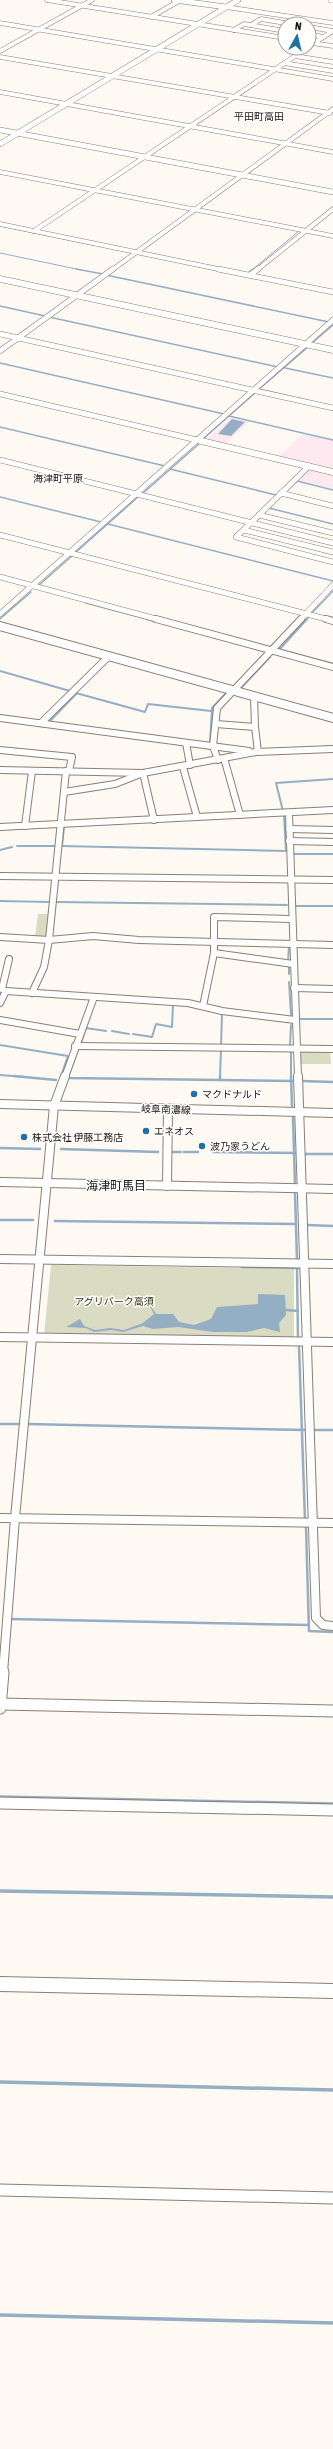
<svg xmlns="http://www.w3.org/2000/svg" width="333" height="2449" viewBox="0 0 333 2449" font-family="'Asap Condensed','Noto Sans JP',sans-serif">
<style>
.industrial{fill:#fee9f1}
.green{fill:#d9dcc2}
.water{fill:#94aec3}
.lines{fill:none;stroke-linecap:round;stroke-linejoin:round}
.stream-far4{stroke:#94aec3;stroke-width:1}
.stream-far3{stroke:#94aec3;stroke-width:1.5}
.stream-far2{stroke:#94aec3;stroke-width:2}
.stream-far1{stroke:#94aec3;stroke-width:2.5}
.stream{stroke:#94aec3;stroke-width:3.5}
.minor-far4-casing{stroke:#8b7f73;stroke-width:5}
.minor-far3-casing{stroke:#8b7f73;stroke-width:6}
.minor-far2-casing{stroke:#8b7f73;stroke-width:8}
.minor-far1-casing{stroke:#8b7f73;stroke-width:10}
.minor-casing{stroke:#8b7f73;stroke-width:13}
.tertiary-far3-casing{stroke:#8b7f73;stroke-width:6}
.tertiary-far2-casing{stroke:#8b7f73;stroke-width:7}
.tertiary-far1-casing{stroke:#8b7f73;stroke-width:10}
.tertiary-casing{stroke:#8b7f73;stroke-width:16}
.secondary-casing{stroke:#8b7f73;stroke-width:6}
.primary-casing{stroke:#8b7f73;stroke-width:2}
.minor-far4{stroke:#fff;stroke-width:4}
.minor-far3{stroke:#fff;stroke-width:5}
.minor-far2{stroke:#fff;stroke-width:6}
.minor-far1{stroke:#fff;stroke-width:8}
.minor{stroke:#fff;stroke-width:11}
.tertiary-far3{stroke:#fff;stroke-width:5}
.tertiary-far2{stroke:#fff;stroke-width:6}
.tertiary-far1{stroke:#fff;stroke-width:8}
.tertiary{stroke:#fff;stroke-width:14}
.secondary{stroke:#fff;stroke-width:5.5}
.primary{fill:#fff;fill-rule:evenodd}
.poi-dot{fill:#236fa2;stroke:#fff;stroke-width:1.5}
.labels{text-anchor:middle;stroke-width:3;stroke-linejoin:round;paint-order:stroke}
.far-quarter-label{font-size:10px;fill:#19140f;stroke:#fff}
.poi-label{font-size:10px;fill:#19140f;stroke:#fff;text-anchor:start}
.street-label{font-size:10px;fill:#19140f;stroke:#fff}
.park-label{font-size:10px;fill:#2c2e07;stroke:#fff}
.quarter-label{font-size:12px;fill:#19140f;stroke:#fff}
</style>
<rect width="100%" height="100%" fill="#fef9f3"/>
<g class="industrial">
<polygon points="232,417 250,421 224,445 205,440"/>
<polygon points="303,434 333,440 333,470 278,457"/>
<polygon points="309,469 333,473 333,489 297,480"/>
</g>
<g class="green">
<polygon points="38,914 49,914 46,936 44,938 35,937"/>
<polygon points="299,1050 330,1050 331,1064 300,1064"/>
<polygon points="51,1265 294,1269 294,1339 44,1335"/>
</g>
<g class="water">
<polygon points="232,419 245,422 231,436 218,434"/>
<polygon points="258,1294 285,1295 286,1315 279,1323 280,1332 264,1328 247,1332 213,1332 178,1327 153,1329 143,1326 123,1332 111,1330 94,1332 86,1328 66,1327 80,1319 84,1326 95,1330 110,1328 124,1330 143,1323 154,1314 146,1299 156,1314 173,1314 179,1322 194,1325 211,1319 217,1307 258,1304"/>
</g>
<g class="lines">
<g class="stream-far4">
<polyline points="0,226 93,245"/>
<polyline points="0,253 81,270"/>
<polyline points="252,270 299,231"/>
</g>
<g class="stream-far3">
<polyline points="76,269 103,274"/>
<polyline points="106,275 329,322"/>
<polyline points="245,275 253,269"/>
<polyline points="0,306 45,316"/>
<polyline points="49,317 278,367"/>
<polyline points="312,343 333,325"/>
<polyline points="0,363 224,414"/>
<polyline points="285,368 333,378"/>
<polyline points="258,390 308,347"/>
<polyline points="229,416 333,440"/>
<polyline points="0,427 165,466"/>
<polyline points="203,439 256,392"/>
<polyline points="170,469 276,495"/>
<polyline points="285,493 297,481 333,490"/>
<polyline points="142,494 200,443"/>
<polyline points="0,497 101,522"/>
<polyline points="271,507 269,508 333,524"/>
<polyline points="108,524 333,581"/>
<polyline points="75,553 139,496"/>
<polyline points="38,586 73,555"/>
<polyline points="86,603 150,620"/>
<polyline points="311,614 333,591"/>
<polyline points="0,619 31,592"/>
<polyline points="306,620 309,617"/>
</g>
<g class="stream-far2">
<polyline points="146,619 157,622"/>
<polyline points="278,651 307,619"/>
<polyline points="0,671 70,691"/>
<polyline points="240,689 270,657"/>
<polyline points="76,693 145,712 148,704 211,711"/>
<polyline points="49,722 77,693"/>
<polyline points="210,743 212,708 227,692"/>
<polyline points="283,811 276,783 333,779"/>
<polyline points="17,846 56,846"/>
<polyline points="61,846 286,851 284,815"/>
<polyline points="62,846 64,827"/>
<polyline points="0,850 12,847"/>
<polyline points="294,854 333,854"/>
<polyline points="0,901 50,902"/>
<polyline points="56,902 287,905"/>
<polyline points="295,906 333,906"/>
<polyline points="288,961 289,947"/>
<polyline points="289,966 289,974"/>
<polyline points="289,982 291,1015"/>
<polyline points="298,1019 333,1019"/>
<polyline points="112,1031 129,1034"/>
<polyline points="133,1034 152,1037 156,1024 172,1027 173,1005"/>
<polyline points="81,1043 86,1028 106,1031"/>
<polyline points="0,1045 68,1056 61,1076"/>
<polyline points="290,1045 291,1025"/>
<polyline points="221,1046 222,1013"/>
<polyline points="291,1051 291,1077"/>
<polyline points="0,1075 25,1077"/>
<polyline points="68,1077 78,1050"/>
<polyline points="220,1077 221,1050"/>
</g>
<g class="stream-far1">
<polyline points="14,1076 56,1080"/>
<polyline points="69,1076 68,1078 292,1081"/>
<polyline points="291,1076 292,1106"/>
<polyline points="220,1080 220,1076"/>
<polyline points="301,1081 333,1082"/>
<polyline points="293,1118 295,1185"/>
<polyline points="0,1148 40,1149"/>
<polyline points="61,1149 158,1152"/>
<polyline points="171,1152 181,1152"/>
<polyline points="184,1152 198,1152"/>
<polyline points="213,1152 296,1153"/>
<polyline points="304,1154 333,1154"/>
<polyline points="295,1192 297,1260"/>
<polyline points="0,1220 33,1220"/>
<polyline points="55,1221 296,1224"/>
<polyline points="307,1225 333,1226"/>
<polyline points="242,1267 301,1268"/>
<polyline points="297,1268 298,1339"/>
<polyline points="286,1310 298,1311"/>
<polyline points="299,1346 305,1520"/>
<polyline points="0,1424 19,1424"/>
<polyline points="27,1424 306,1430"/>
<polyline points="314,1430 333,1430"/>
<polyline points="306,1527 309,1631 333,1632"/>
<polyline points="10,1619 309,1625"/>
</g>
<g class="stream">
<polyline points="0,1797 333,1804"/>
<polyline points="0,1891 333,1897"/>
<polyline points="0,2082 333,2090"/>
<polyline points="0,2315 333,2323"/>
</g>
<g class="minor-far4-casing">
<g id="minor-far4">
<polyline points="47,0 285,38"/>
<polyline points="226,7 333,23"/>
<polyline points="151,17 179,1"/>
<polyline points="0,23 333,79"/>
<polyline points="251,25 261,19 291,24"/>
<polyline points="309,27 333,31"/>
<polyline points="234,30 244,24 285,31"/>
<polyline points="309,34 323,37"/>
<polyline points="312,43 333,46"/>
<polyline points="309,46 333,31"/>
<polyline points="0,51 92,0"/>
<polyline points="295,56 333,62"/>
<polyline points="0,57 330,113"/>
<polyline points="284,63 333,71"/>
<polyline points="0,92 333,152"/>
<polyline points="0,172 333,236"/>
<polyline points="0,224 223,270"/>
<polyline points="34,231 307,48"/>
<polyline points="112,270 333,109"/>
<polyline points="257,270 333,209"/>
</g>
</g>
<g class="minor-far3-casing">
<g id="minor-far3">
<polyline points="218,269 333,292"/>
<polyline points="250,275 258,269"/>
<polyline points="0,334 333,408"/>
<polyline points="0,351 113,269"/>
<polyline points="0,394 197,440"/>
<polyline points="0,460 333,543"/>
<polyline points="281,493 333,506"/>
<polyline points="259,515 309,466"/>
<polyline points="244,530 333,552"/>
<polyline points="333,533 259,515 236,537 333,562"/>
<polyline points="0,535 330,620"/>
<polyline points="0,577 160,620"/>
<polyline points="0,614 333,320"/>
<polyline points="300,620 333,585"/>
</g>
</g>
<g class="minor-far2-casing">
<g id="minor-far2">
<polyline points="156,619 333,667"/>
<polyline points="326,619 333,621"/>
<polyline points="254,696 255,727"/>
<polyline points="0,718 249,751"/>
<polyline points="41,723 109,656"/>
<polyline points="216,724 255,727 258,752"/>
<polyline points="186,743 190,765"/>
<polyline points="0,750 72,757 69,771"/>
<polyline points="224,758 240,815"/>
<polyline points="218,760 213,746 217,708 301,619"/>
<polyline points="183,767 197,817"/>
<polyline points="0,770 143,773 256,752 333,749"/>
<polyline points="64,792 115,784 143,773 154,820"/>
<polyline points="289,813 298,1077"/>
<polyline points="25,826 32,771"/>
<polyline points="0,827 333,810"/>
<polyline points="289,829 333,830"/>
<polyline points="289,841 333,842"/>
<polyline points="0,876 333,880"/>
<polyline points="0,937 49,940 93,936 139,940 333,945"/>
<polyline points="214,953 293,964"/>
<polyline points="294,988 333,989"/>
<polyline points="2,989 9,959"/>
<polyline points="32,993 44,967 49,940 66,771"/>
<polyline points="0,1003 6,991 188,1003 222,1011 295,1020"/>
<polyline points="203,1006 214,953 214,917 291,919"/>
<polyline points="0,1020 80,1034"/>
<polyline points="75,1046 333,1049"/>
<polyline points="65,1077 94,997"/>
</g>
</g>
<g class="minor-far1-casing">
<g id="minor-far1">
<polyline points="298,1076 316,1618 323,1625 333,1626"/>
<polyline points="0,1182 333,1189"/>
<polyline points="167,1186 168,1109"/>
<polyline points="0,1259 333,1264"/>
<polyline points="0,1337 333,1342"/>
<polyline points="0,1518 333,1523"/>
<polyline points="3,1673 15,1518 54,1106 65,1076"/>
</g>
</g>
<g class="minor-casing">
<g id="minor">
<polyline points="0,1704 333,1711"/>
<polyline points="0,1708 3,1672"/>
<polyline points="0,1803 333,1810"/>
<polyline points="0,2190 333,2198"/>
</g>
</g>
<g class="tertiary-far3-casing">
<g id="tertiary-far3">
<polyline points="174,0 226,7"/>
<polyline points="0,130 333,192"/>
<polyline points="0,144 238,0"/>
</g>
</g>
<g class="tertiary-far2-casing">
<g id="tertiary-far2">
<polyline points="0,279 333,350"/>
<polyline points="197,440 333,472"/>
</g>
</g>
<g class="tertiary-far1-casing">
<polyline id="tertiary-far1" points="0,626 333,718"/>
</g>
<g class="tertiary-casing">
<polyline id="tertiary" points="0,1984 333,1991"/>
</g>
<g class="secondary-casing">
<polyline id="secondary" points="331,0 333,0"/>
</g>
<g class="primary-casing">
<polygon id="primary" points="0,1100 333,1109 333,1117 0,1108"/>
</g>
<use href="#minor-far4" class="minor-far4"/>
<use href="#minor-far3" class="minor-far3"/>
<use href="#minor-far2" class="minor-far2"/>
<use href="#minor-far1" class="minor-far1"/>
<use href="#minor" class="minor"/>
<use href="#tertiary-far3" class="tertiary-far3"/>
<use href="#tertiary-far2" class="tertiary-far2"/>
<use href="#tertiary-far1" class="tertiary-far1"/>
<use href="#tertiary" class="tertiary"/>
<use href="#secondary" class="secondary"/>
<use href="#primary" class="primary"/>
</g>
<g class="poi-dot">
<circle cx="194" cy="1094" r="4"/>
<circle cx="146" cy="1131" r="4"/>
<circle cx="24" cy="1137" r="4"/>
<circle cx="202" cy="1146" r="4"/>
</g>
<g class="labels">
<g class="far-quarter-label">
<text x="259" y="120">平田町高田</text>
<text x="58" y="482">海津町平原</text>
</g>
<g class="poi-label">
<text x="202" y="1098">マクドナルド</text>
<text x="154" y="1135">エネオス</text>
<text x="32" y="1141">株式会社 伊藤工務店</text>
<text x="210" y="1150">波乃家うどん</text>
</g>
<g class="street-label">
<text transform="translate(166 1109) rotate(2)" y="4">岐阜南濃線</text>
</g>
<g class="park-label">
<text x="114" y="1305">アグリパーク高須</text>
</g>
<g class="quarter-label">
<text x="116" y="1190">海津町馬目</text>
</g>
</g>
<g transform="translate(297 36) rotate(8)"><circle r="19" fill="#ffffff" stroke="#a3a19f"/>
<path d="M0-3L7 15L0 10L-7 15Z" fill="#236fa2"/>
<text y="-6" font-size="11" font-weight="bold" text-anchor="middle" fill="#19140f">N</text>
</g>
</svg>
